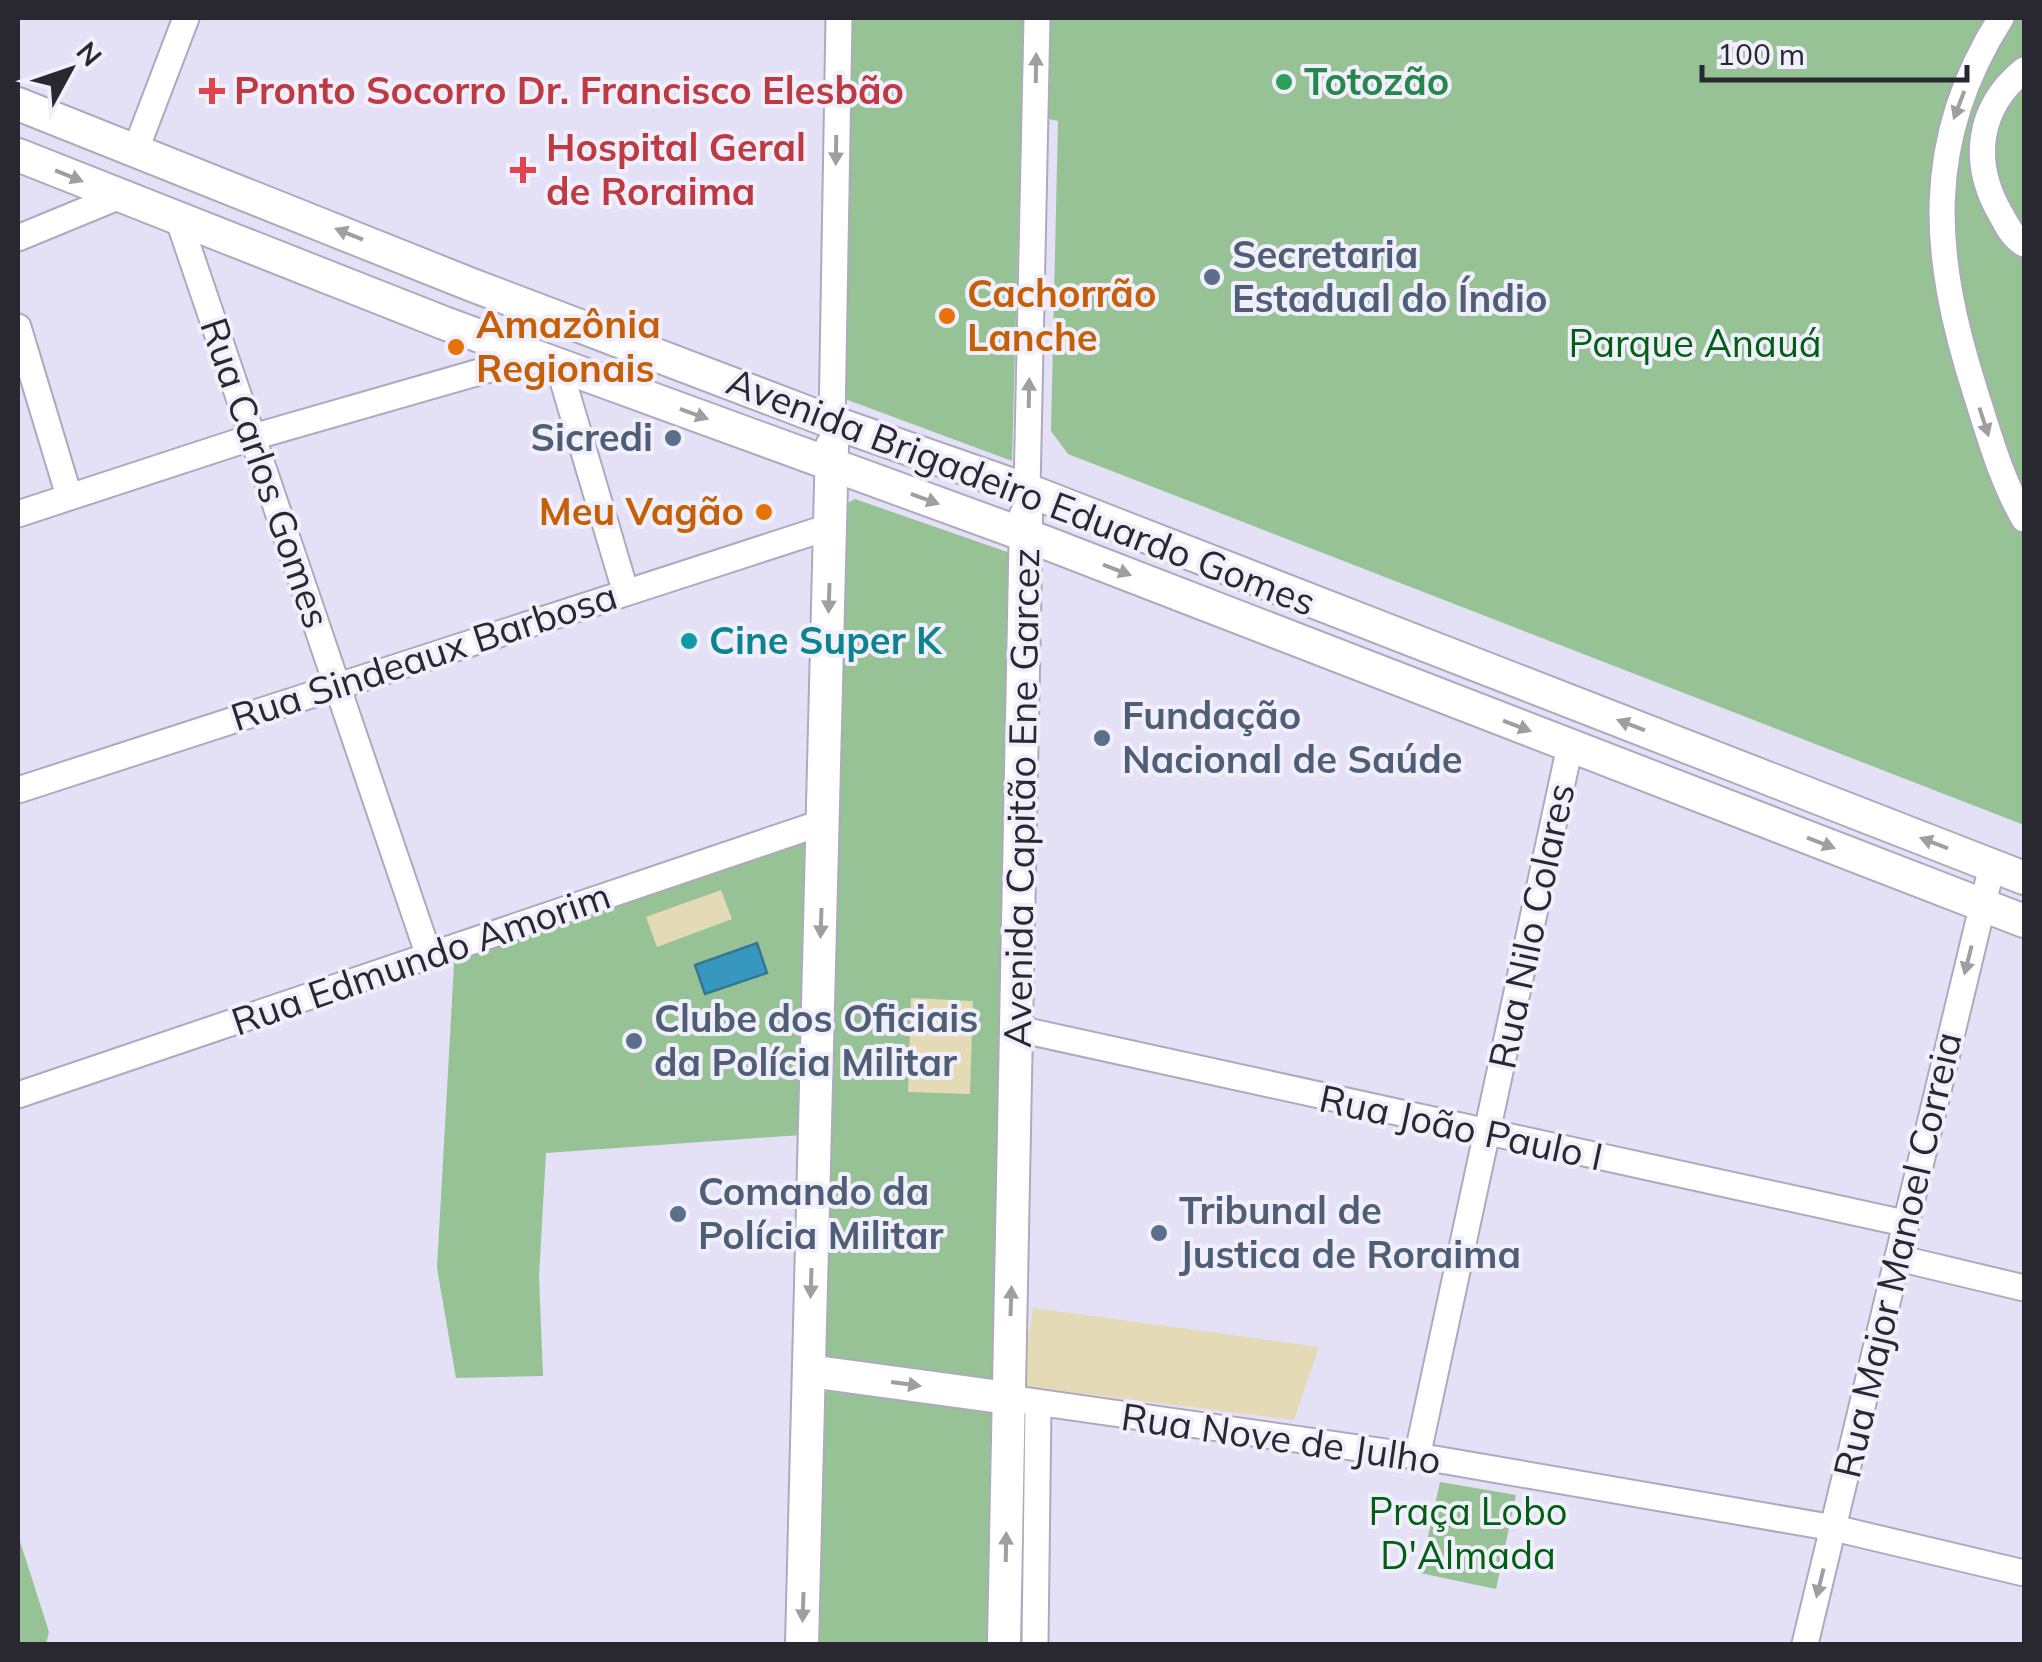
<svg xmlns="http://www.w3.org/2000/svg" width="2042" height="1662" viewBox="0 0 2042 1662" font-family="Mulish,sans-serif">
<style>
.green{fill:#96c296}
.sand{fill:#e4dab5}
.water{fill:#3897be;stroke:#347693;stroke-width:2.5}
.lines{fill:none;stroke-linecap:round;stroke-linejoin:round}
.minor-casing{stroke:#adaabf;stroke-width:29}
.major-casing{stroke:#adaabf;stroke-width:36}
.minor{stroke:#fff;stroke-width:25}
.major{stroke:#fff;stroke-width:32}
.oneway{fill:#9f9ea2}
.leisure-dot{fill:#2e9e5b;stroke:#f1effc;stroke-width:4}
.health-dot{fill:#e0444e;stroke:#f1effc;stroke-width:4}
.service-dot{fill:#5c6f8a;stroke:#f1effc;stroke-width:4}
.food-dot{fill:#e8710a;stroke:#f1effc;stroke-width:4}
.culture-dot{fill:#0f9aa8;stroke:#f1effc;stroke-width:4}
.labels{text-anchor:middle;stroke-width:8;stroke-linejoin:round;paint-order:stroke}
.leisure-label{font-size:38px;font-weight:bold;fill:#27864d;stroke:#f1effc;text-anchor:start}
.health-label{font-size:38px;font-weight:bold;fill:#be3a42;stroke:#f1effc;text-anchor:start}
.service-label{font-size:38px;font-weight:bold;fill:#4e5e75;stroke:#f1effc;text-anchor:start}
.food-label{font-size:38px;font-weight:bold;fill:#c56008;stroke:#f1effc;text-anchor:start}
.park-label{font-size:38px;fill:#005f13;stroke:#f1effc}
.street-label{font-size:38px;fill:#292830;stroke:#f1effc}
.culture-label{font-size:38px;font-weight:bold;fill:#0d838f;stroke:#f1effc;text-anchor:start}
</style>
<rect width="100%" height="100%" fill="#e4e0f6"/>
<g class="green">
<polygon points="853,18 1024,18 1012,461 845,399"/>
<polygon points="1050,18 2024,18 2024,825 1068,454 1051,431 1058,121 1049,119"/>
<polygon points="855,499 1013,554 997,1644 817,1644 837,899 832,881 842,506"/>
<polygon points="824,822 815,1134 546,1153 539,1276 543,1376 456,1378 437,1268 455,947"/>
<polygon points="1440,1482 1516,1495 1496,1589 1420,1573"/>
<polygon points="18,1535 49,1632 46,1644 18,1644"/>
</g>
<g class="sand">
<polygon points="721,890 732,919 657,947 646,917"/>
<polygon points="911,998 973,1001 970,1094 908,1092"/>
<polygon points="1033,1308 1319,1347 1294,1420 1021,1386"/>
</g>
<polygon class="water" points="757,943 767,973 705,994 695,965"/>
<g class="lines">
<g class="minor-casing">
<g id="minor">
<path d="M 2001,18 C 1922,142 1932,256 1975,391 C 1989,435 2001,479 2024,519"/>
<path d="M 2024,70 C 1977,108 1971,162 2000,213 C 2007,225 2012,237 2024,244"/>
<polyline points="136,149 186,18"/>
<polyline points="178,218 429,956"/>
<polyline points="18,238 120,196"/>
<polyline points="18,327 69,496"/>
<polyline points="558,364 625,590"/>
<polyline points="832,422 839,18"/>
<polyline points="1027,490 1037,18"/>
<polyline points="18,514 253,437 535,356"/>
<polyline points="18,790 832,526"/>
<polyline points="1018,1029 1904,1223"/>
<polyline points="18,1095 824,822"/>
<polyline points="1898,1258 2024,1288"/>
<polyline points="1008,1398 1435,1459 1834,1528 2024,1573"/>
<polyline points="1417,1457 1570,746"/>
<polyline points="1035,1644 1038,1405"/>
<polyline points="1805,1644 1992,866"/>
</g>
</g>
<g class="major-casing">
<g id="major">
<polyline points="18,104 472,285 832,422 1027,490 2024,878"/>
<polyline points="18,155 444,323 1044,542 2024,921"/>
<polyline points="809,1371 1008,1398"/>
<polyline points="802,1644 832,446"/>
<polyline points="1004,1644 1026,515"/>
</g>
</g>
<use href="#minor" class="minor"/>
<use href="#major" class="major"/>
</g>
<defs><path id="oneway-solid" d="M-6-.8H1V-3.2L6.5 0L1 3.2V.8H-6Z" transform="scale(2.5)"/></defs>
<g class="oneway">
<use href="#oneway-solid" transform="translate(1036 68) rotate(-89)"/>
<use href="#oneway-solid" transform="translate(1959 105) rotate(111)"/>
<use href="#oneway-solid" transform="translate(836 150) rotate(91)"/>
<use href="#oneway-solid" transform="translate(69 176) rotate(22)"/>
<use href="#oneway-solid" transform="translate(349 234) rotate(-158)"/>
<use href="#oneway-solid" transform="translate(1029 393) rotate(-89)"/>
<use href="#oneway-solid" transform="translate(694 414) rotate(20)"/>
<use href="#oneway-solid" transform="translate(1984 422) rotate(72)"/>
<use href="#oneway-solid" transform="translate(925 499) rotate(20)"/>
<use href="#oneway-solid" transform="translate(1117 570) rotate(21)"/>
<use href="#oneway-solid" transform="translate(829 598) rotate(92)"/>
<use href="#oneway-solid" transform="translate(1631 725) rotate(-159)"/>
<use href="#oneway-solid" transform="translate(1517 726) rotate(21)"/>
<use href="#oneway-solid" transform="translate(1821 843) rotate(21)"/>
<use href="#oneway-solid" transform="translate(1934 843) rotate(-159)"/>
<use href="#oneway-solid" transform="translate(821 923) rotate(92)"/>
<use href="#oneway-solid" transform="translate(1968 960) rotate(104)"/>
<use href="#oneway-solid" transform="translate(811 1283) rotate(92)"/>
<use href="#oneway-solid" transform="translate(1011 1301) rotate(-88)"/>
<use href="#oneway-solid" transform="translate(906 1384) rotate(8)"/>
<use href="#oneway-solid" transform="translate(1006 1547) rotate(-89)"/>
<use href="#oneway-solid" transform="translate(1820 1583) rotate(104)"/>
<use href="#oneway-solid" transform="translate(803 1607) rotate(92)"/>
</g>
<circle class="leisure-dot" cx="1284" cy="82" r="10"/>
<g class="health-dot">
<path d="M207 76h10v10h10v10h-10v10h-10v-10h-10v-10h10z"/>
<path d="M518 155h10v10h10v10h-10v10h-10v-10h-10v-10h10z"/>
</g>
<g class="service-dot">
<circle cx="1212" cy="277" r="10"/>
<circle cx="673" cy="438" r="10"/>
<circle cx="1102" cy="738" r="10"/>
<circle cx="634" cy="1041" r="10"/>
<circle cx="678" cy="1214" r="10"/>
<circle cx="1159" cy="1233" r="10"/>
</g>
<g class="food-dot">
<circle cx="947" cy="316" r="10"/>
<circle cx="456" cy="347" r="10"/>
<circle cx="764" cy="512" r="10"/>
</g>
<circle class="culture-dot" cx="689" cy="641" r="10"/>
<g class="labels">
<g class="leisure-label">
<text x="1304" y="95">Totozão</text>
</g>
<g class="health-label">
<text x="234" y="104">Pronto Socorro Dr. Francisco Elesbão</text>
<text x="546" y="161">Hospital Geral<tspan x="546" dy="44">de Roraima</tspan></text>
</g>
<g class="service-label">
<text x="1232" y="268">Secretaria<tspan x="1232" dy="44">Estadual do Índio</tspan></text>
<text x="653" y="451" text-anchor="end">Sicredi</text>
<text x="1122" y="729">Fundação<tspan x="1122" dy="44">Nacional de Saúde</tspan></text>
<text x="654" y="1032">Clube dos Oficiais<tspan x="654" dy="44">da Polícia Militar</tspan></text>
<text x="698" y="1205">Comando da<tspan x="698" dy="44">Polícia Militar</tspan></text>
<text x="1179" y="1224">Tribunal de<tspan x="1179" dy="44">Justica de Roraima</tspan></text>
</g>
<g class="food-label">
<text x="967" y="307">Cachorrão<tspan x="967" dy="44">Lanche</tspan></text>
<text x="476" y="338">Amazônia<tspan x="476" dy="44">Regionais</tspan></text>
<text x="744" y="525" text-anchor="end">Meu Vagão</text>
</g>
<g class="park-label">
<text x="1695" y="357">Parque Anauá</text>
<text x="1468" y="1525">Praça Lobo<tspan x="1468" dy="44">D'Almada</tspan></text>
</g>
<g class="street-label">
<text transform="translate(265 473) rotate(71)" y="13">Rua Carlos Gomes</text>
<text transform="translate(1021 492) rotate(21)" y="13">Avenida Brigadeiro Eduardo Gomes</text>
<text transform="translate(424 657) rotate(-18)" y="13">Rua Sindeaux Barbosa</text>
<text transform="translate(1022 798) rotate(-89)" y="13">Avenida Capitão Ene Garcez</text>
<text transform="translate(1532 926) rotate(-78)" y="13">Rua Nilo Colares</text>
<text transform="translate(421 959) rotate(-19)" y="13">Rua Edmundo Amorim</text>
<text transform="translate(1461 1128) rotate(12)" y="13">Rua João Paulo I</text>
<text transform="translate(1898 1255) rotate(-77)" y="13">Rua Major Manoel Correia</text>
<text transform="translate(1281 1439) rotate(8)" y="13">Rua Nove de Julho</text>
</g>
<g class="culture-label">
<text x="709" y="654">Cine Super K</text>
</g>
</g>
<rect width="2042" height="1662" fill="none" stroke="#292830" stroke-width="40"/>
<g transform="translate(70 70) rotate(50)" stroke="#f1effc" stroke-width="8" paint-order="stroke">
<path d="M0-8L18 38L0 25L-18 38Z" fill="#292830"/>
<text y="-15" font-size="28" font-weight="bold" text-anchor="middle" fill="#292830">N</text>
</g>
<path d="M1702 65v15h265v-15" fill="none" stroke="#292830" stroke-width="5"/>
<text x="1717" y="65" font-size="30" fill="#292830" stroke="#f1effc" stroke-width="8" paint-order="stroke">100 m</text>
</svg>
